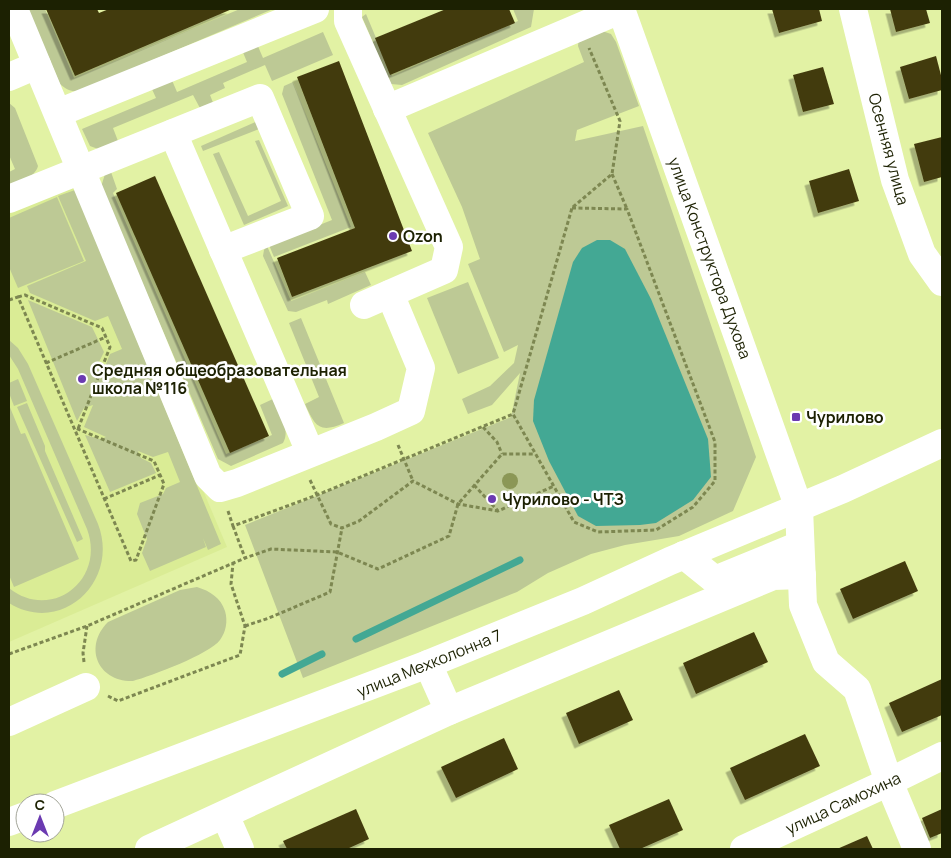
<svg xmlns="http://www.w3.org/2000/svg" width="951" height="858" viewBox="0 0 951 858" font-family="Manrope,sans-serif">
<style>
.built{fill:#daec95}
.green{fill:#bdc995}
.water{fill:#43a894}
.lines{fill:none;stroke-linecap:round;stroke-linejoin:round}
.stream{stroke:#43a894;stroke-width:7}
.building{fill:#433b10;filter:url(#shadow)}
.path{stroke:#7d8751;stroke-width:3;stroke-dasharray:4 2.5;stroke-linecap:butt}
.minor{stroke:#fff;stroke-width:28}
.tree{fill:#8b9756}
.poi-dot{fill:#6b3ab1;stroke:#fff;stroke-width:2}
.labels{text-anchor:middle;stroke-width:5;stroke-linejoin:round;paint-order:stroke}
.street-label{font-size:16px;fill:#1c2102;stroke:#fff}
.poi-label{font-size:16px;font-weight:bold;fill:#1c2102;stroke:#fff;text-anchor:start}
</style>
<defs>
<filter id="shadow"><feDropShadow dx="-4.5" dy="4.5" stdDeviation="0" flood-color="#0004"/></filter>
</defs>
<rect width="100%" height="100%" fill="#e2f2a4"/>
<polygon class="built" points="73,183 227,547 9,642 9,210"/>
<g class="green">
<path d="M 28,9 L 45,9 L 74,78 L 240,9 L 273,9 L 80,91 C 71,92 67,90 60,84 Z"/>
<polygon points="513,9 534,9 531,27 402,85 391,84 362,17 366,14 392,76 518,21"/>
<polygon points="599,30 611,34 616,42 639,106 577,130 575,141 643,126 756,457 733,511 679,536 625,545 591,554 548,573 517,592 303,678 245,525 511,417 520,373 492,405 468,414 462,399 490,386 514,363 518,345 504,352 468,264 480,259 462,207 428,133 584,62 578,46 579,36"/>
<polygon points="323,32 333,55 272,81 265,65 223,83 225,88 210,95 214,105 201,110 193,95 113,128 118,141 98,149 90,146 82,129 156,98 151,87 171,78 177,92 247,62 242,50 257,44 263,58"/>
<polygon points="293,82 351,227 274,257 269,245 332,220 282,94 284,86"/>
<path d="M 9,103 L 15,108 L 38,166 C 35,178 19,181 9,185 L 9,172 L 15,169 L 9,155 Z"/>
<polygon points="260,120 264,127 203,151 201,146"/>
<polygon points="259,140 288,206 244,225 213,154 219,152 248,216 281,201 255,141"/>
<path d="M 111,172 L 117,189 L 113,193 L 226,454 L 272,435 L 260,405 L 273,399 C 279,413 291,429 283,443 L 231,466 L 218,459 L 101,187 L 105,174 Z"/>
<polygon points="75,190 221,544 208,550 203,538 206,547 150,571 142,553 147,539 137,514 140,503 163,494 166,488 180,482 168,452 153,457 138,451 141,458 151,463 156,473 110,492 85,435 100,439 106,437 84,427 93,405 84,408 77,421 28,300 92,327 104,352 98,364 108,384 104,369 110,354 122,349 108,316 95,321 30,293 27,286 86,261 58,196"/>
<polygon points="57,197 84,261 18,288 9,267 9,218"/>
<polygon points="267,246 291,301 365,272 371,285 328,304 327,300 296,312 288,311 263,256 264,250"/>
<polygon points="468,282 499,358 458,374 427,298"/>
<path d="M 301,318 L 344,423 C 319,434 315,426 305,404 L 319,397 L 289,323 Z"/>
<path d="M 9,340 L 18,348 L 28,364 L 98,524 C 120,581 62,636 9,603 L 9,588 C 51,622 106,580 87,529 L 18,369 L 9,355 Z"/>
<polygon points="18,379 27,401 14,406 9,393 9,383"/>
<polygon points="27,403 45,446 45,451 83,539 77,542 17,407"/>
<polygon points="9,405 21,434 25,433 79,559 14,587 9,575"/>
<path d="M 197,587 C 210,591 221,598 225,611 C 228,621 226,632 220,640 C 210,654 151,676 133,681 C 98,682 83,647 108,622 L 180,590 Z"/>
</g>
<polygon class="water" points="597,240 610,240 625,249 651,299 708,439 711,477 693,500 656,523 640,525 596,526 578,516 549,461 533,421 534,400 573,262 582,248"/>
<g class="lines">
<g class="stream">
<polyline points="356,639 520,560"/>
<polyline points="282,674 322,654"/>
</g>
</g>
<g class="building">
<polygon points="46,9 97,9 99,13 109,9 232,9 75,76"/>
<polygon points="446,9 509,9 515,23 390,75 375,38"/>
<polygon points="772,9 819,9 822,21 779,33"/>
<polygon points="890,9 926,9 930,23 896,32"/>
<polygon points="936,56 942,79 942,90 909,99 900,67"/>
<polygon points="339,61 412,251 292,297 277,258 355,228 297,77"/>
<polygon points="823,67 834,104 803,112 793,75"/>
<polygon points="942,137 942,177 924,182 914,144"/>
<polygon points="849,169 859,201 818,213 809,181"/>
<polygon points="155,176 269,436 230,453 116,193"/>
<polygon points="905,561 918,591 853,619 840,589"/>
<polygon points="754,632 768,662 696,694 683,663"/>
<polygon points="942,679 942,715 902,732 889,703"/>
<polygon points="619,690 633,720 579,744 566,713"/>
<polygon points="805,734 820,766 745,800 730,768"/>
<polygon points="504,738 518,769 456,798 441,767"/>
<polygon points="669,799 683,830 640,849 620,849 609,825"/>
<polygon points="356,809 369,839 347,849 287,849 283,841"/>
<polygon points="942,809 942,833 930,838 922,818"/>
<polygon points="867,836 873,849 837,849"/>
</g>
<g class="lines">
<g class="path">
<polyline points="612,174 627,209"/>
<polyline points="573,207 612,174 620,121 589,48"/>
<polygon points="572,208 627,209 715,442 715,481 693,507 656,530 598,532 574,522 513,414"/>
<polyline points="18,297 25,295 102,328 110,347 78,429"/>
<polyline points="9,300 18,297 131,561 136,560 164,484 154,461 73,427"/>
<polyline points="46,363 106,337"/>
<polyline points="483,427 497,442 502,454"/>
<polyline points="398,445 413,481"/>
<polyline points="310,480 331,524 342,528 359,521 413,481 458,504 498,511"/>
<polyline points="474,485 498,511 554,486"/>
<polyline points="104,499 160,475"/>
<polyline points="228,511 233,526 317,495 513,414"/>
<polyline points="233,526 245,558 271,549 337,552 378,569 449,536 458,504 502,454 535,454"/>
<polyline points="245,626 269,618 330,592 342,528"/>
<polyline points="9,654 87,626 245,558"/>
<polyline points="84,662 83,653 87,626"/>
<polyline points="108,696 118,701 240,655 245,626 231,584 233,563"/>
</g>
<g class="minor">
<polyline points="14,9 208,476 220,488 237,483 376,427 411,411 421,368 390,294"/>
<polyline points="348,9 348,21 449,247 444,270 364,305"/>
<polyline points="621,9 799,508 803,605 826,662 857,689 889,782 917,849"/>
<polyline points="853,9 895,180 922,254 942,282"/>
<polyline points="9,77 37,65"/>
<polyline points="387,109 622,9"/>
<polyline points="58,113 315,9"/>
<polyline points="173,133 310,452"/>
<polyline points="9,199 260,98 310,216 223,250"/>
<polyline points="684,555 715,580 800,545"/>
<polyline points="428,664 449,711"/>
<polyline points="9,722 86,687"/>
<polyline points="55,805 428,664 583,601 670,561 843,489 942,443"/>
<polyline points="225,815 240,849"/>
<polyline points="9,822 25,816"/>
<polyline points="149,849 449,711 773,576 802,575"/>
<polyline points="744,849 889,782 942,756"/>
</g>
</g>
<circle class="tree" cx="510" cy="481" r="8"/>
<g class="poi-dot">
<circle cx="393" cy="236" r="5"/>
<circle cx="82" cy="379" r="5"/>
<rect x="791" y="412" width="10" height="10" rx="2.5"/>
<circle cx="492" cy="499" r="5"/>
</g>
<g class="labels">
<g class="street-label">
<text transform="translate(889 149) rotate(75)" y="6">Осенняя улица</text>
<text transform="translate(710 258) rotate(70)" y="6">улица Конструктора Духова</text>
<text transform="translate(429 663) rotate(-22)" y="6">улица Мехколонна 7</text>
<text transform="translate(843 803) rotate(-25)" y="6">улица Самохина</text>
</g>
<g class="poi-label">
<text x="403" y="242">Ozon</text>
<text x="92" y="376">Средняя общеобразовательная<tspan x="92" dy="18">школа №116</tspan></text>
<text x="806" y="423">Чурилово</text>
<text x="502" y="505">Чурилово - ЧТЗ</text>
</g>
</g>
<rect width="951" height="858" fill="none" stroke="#1c2102" stroke-width="20"/>
<g transform="translate(40 818)"><circle r="24" fill="#ffffff" stroke="#a4a69a"/>
<path d="M0-4L9 19L0 12L-9 19Z" fill="#6b3ab1"/>
<text y="-8" font-size="14" font-weight="bold" text-anchor="middle" fill="#1c2102">С</text>
</g>
</svg>
